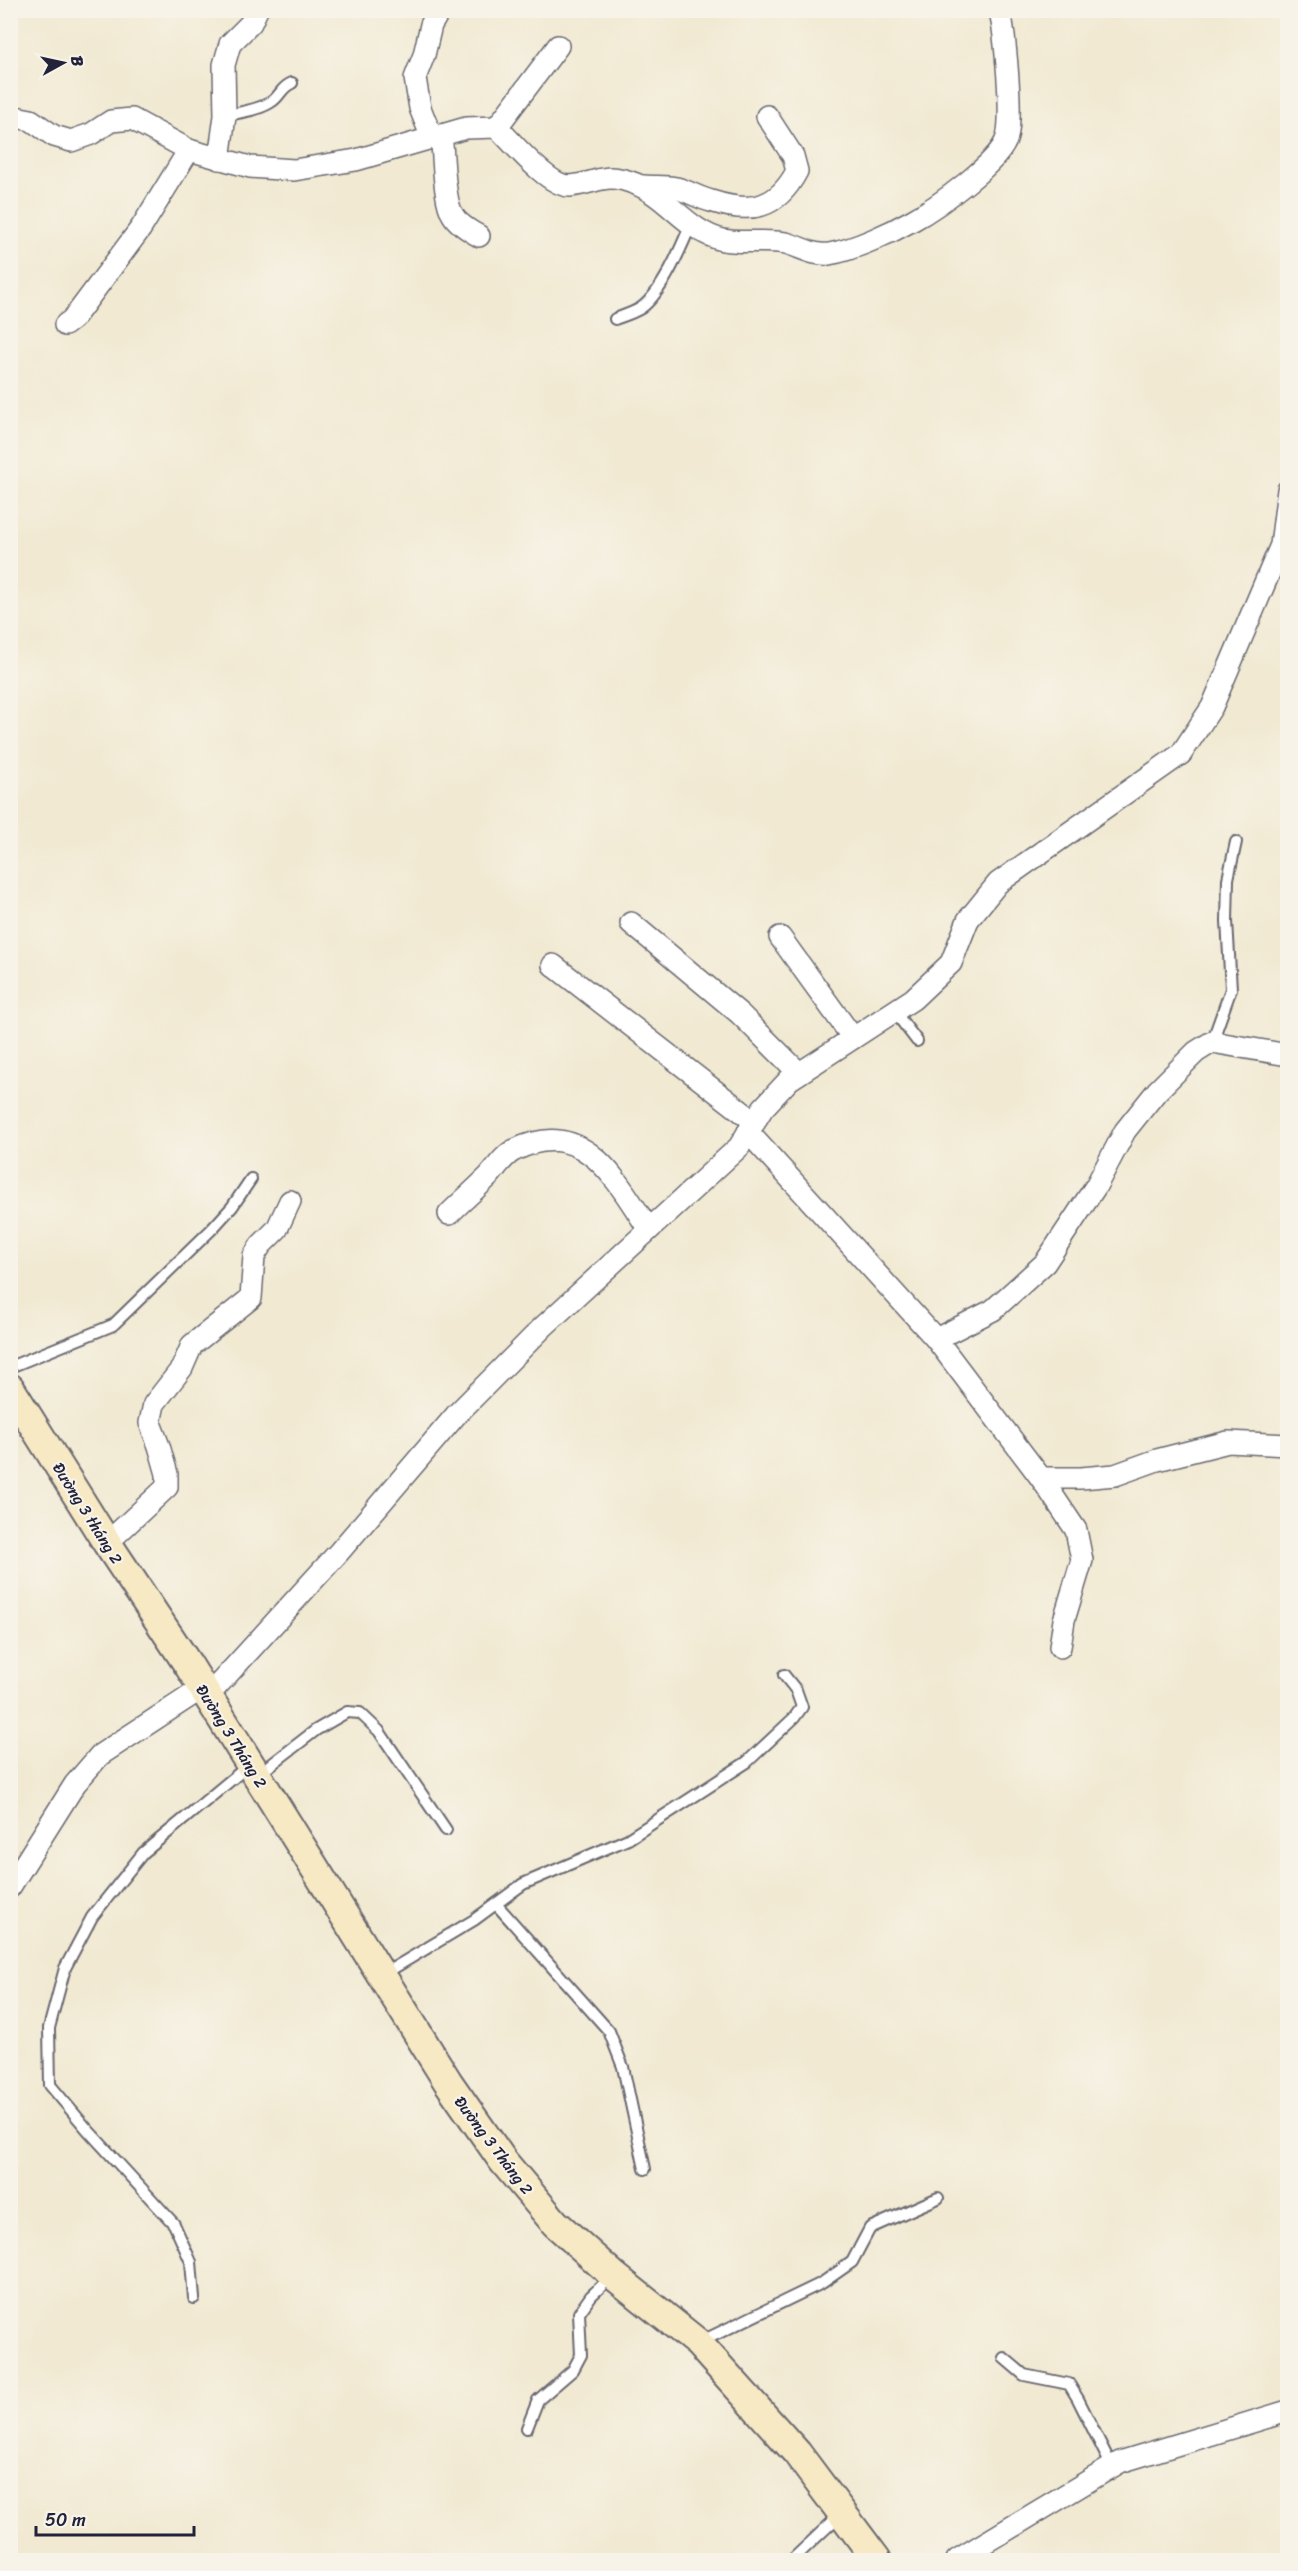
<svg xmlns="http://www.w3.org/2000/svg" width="1298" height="2571" viewBox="0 0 1298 2571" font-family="Sriracha,sans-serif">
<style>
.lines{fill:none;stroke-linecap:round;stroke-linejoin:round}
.service-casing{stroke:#6a6870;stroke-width:14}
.minor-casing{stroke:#6a6870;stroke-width:24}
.secondary-casing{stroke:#6a6870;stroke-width:32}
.service{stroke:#fff;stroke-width:10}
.minor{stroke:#fff;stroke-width:21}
.secondary{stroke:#f6e9c3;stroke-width:28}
.labels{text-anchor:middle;stroke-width:4.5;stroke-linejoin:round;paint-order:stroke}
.street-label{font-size:16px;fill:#22223b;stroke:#f7f3e8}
</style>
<rect width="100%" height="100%" fill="#f7f3e8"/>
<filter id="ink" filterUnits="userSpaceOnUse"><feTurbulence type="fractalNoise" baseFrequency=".0167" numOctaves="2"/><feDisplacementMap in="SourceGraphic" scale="12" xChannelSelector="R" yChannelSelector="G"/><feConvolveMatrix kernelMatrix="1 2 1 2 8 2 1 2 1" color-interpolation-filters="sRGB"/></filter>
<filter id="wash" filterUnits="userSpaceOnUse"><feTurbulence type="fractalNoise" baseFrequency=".008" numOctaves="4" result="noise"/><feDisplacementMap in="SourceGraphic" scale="24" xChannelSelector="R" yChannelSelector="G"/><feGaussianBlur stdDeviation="1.35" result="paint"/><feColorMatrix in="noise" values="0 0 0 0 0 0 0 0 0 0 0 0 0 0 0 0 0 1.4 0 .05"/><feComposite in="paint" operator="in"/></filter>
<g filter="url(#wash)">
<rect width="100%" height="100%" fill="#f1e9d2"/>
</g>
<g filter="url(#ink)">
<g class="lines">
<g class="service-casing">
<g id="service">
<path d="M 225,116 C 240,112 259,110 271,102 C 280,97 281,87 292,83"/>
<path d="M 615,319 C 623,316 633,313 641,308 C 662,293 681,248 691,224"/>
<polyline points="894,1011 917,1041"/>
<polyline points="1212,1042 1231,989 1227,921 1228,879 1236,842"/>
<polyline points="10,1367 113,1325 212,1229 232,1207 251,1179"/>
<polyline points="259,1774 316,1730 347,1712 360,1713 379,1731 446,1830"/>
<polyline points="496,1904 609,2031 623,2067 645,2169"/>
<polyline points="382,1975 474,1920 523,1884 628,1839 747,1762 794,1718 802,1707 796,1690 784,1675"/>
<polyline points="194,2298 191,2262 174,2224 87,2129 50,2085 49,2028 65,1968 92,1917 143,1853 249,1765"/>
<polyline points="700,2342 822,2283 852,2262 870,2228 938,2198"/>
<polyline points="1004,2358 1024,2375 1069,2384 1078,2399 1112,2467"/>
<polyline points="527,2428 538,2400 573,2370 581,2355 579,2313 591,2296 613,2275"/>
<polyline points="792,2560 842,2513"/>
</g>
</g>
<g class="minor-casing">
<g id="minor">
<path d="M 10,116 L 31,120 L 54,136 L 71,141 L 91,134 L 111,121 L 132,119 L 189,150 L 250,167 L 294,170 L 356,160 L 466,128 L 497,127 C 512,142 549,187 570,186 C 600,183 603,171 636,184 C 668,197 688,232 723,240 C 743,244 765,239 786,243 C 801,247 813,256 829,254 C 854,250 892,232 913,220 C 935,208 1002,161 1007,137 C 1013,113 1005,36 1000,10"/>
<polyline points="497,127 558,46"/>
<path d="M 441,135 C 444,155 443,200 453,215 C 458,224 470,231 479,236"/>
<polyline points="432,138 420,108 415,78 424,55 431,25 440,10"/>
<polyline points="219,159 225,116 224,65 230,44 251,23 257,10"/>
<path d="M 644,186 C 654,187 666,186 676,188 C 688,191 699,198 711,201 C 751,214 777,209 797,171 L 793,156 L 767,116"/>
<polyline points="65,325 73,319 141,228 189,150"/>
<polyline points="631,923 740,1014 799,1073"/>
<polyline points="780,937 853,1038"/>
<polyline points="553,965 755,1122"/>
<polyline points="748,1132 936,1339 1041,1478 1076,1530 1082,1560 1064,1620 1060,1647"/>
<path d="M 449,1214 C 462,1201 476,1189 489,1176 C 496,1168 505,1154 515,1150 C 584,1116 616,1180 648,1228"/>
<polyline points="936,1339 993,1310 1045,1263 1096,1186 1125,1131 1157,1091 1196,1052 1212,1042 1288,1055"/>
<polyline points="1041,1478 1081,1478 1115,1475 1157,1460 1228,1442 1288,1445"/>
<polyline points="107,1543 167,1487 167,1474 159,1446 150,1423 154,1404 182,1368 192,1345 251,1298 254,1256 261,1245 277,1229 290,1201"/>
<polyline points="207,1697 339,1552 456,1415 543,1327 739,1147 763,1108 789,1080 913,999 951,963 968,920 998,883 1181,754 1212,707 1281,545 1288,490"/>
<polyline points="10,1887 75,1784 100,1755 201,1689"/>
<polyline points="957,2560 1120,2462 1288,2411"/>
</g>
</g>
<g class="secondary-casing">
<polyline id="secondary" points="10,1388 107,1543 189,1666 448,2082 503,2161 555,2223 613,2275 698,2343 797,2453 877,2560"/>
</g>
<use href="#service" class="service"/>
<use href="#minor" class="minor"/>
<use href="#secondary" class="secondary"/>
</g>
</g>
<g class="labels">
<g class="street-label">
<text transform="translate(88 1513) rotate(58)" y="6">Đường 3 tháng 2</text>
<text transform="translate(232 1736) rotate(58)" y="6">Đường 3 Tháng 2</text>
<text transform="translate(494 2145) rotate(53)" y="6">Đường 3 Tháng 2</text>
</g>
</g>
<rect width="1298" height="2571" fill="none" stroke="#f7f3e8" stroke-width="36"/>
<g transform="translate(63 63) rotate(82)" stroke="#f7f3e8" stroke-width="4.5" paint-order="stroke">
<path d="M0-4.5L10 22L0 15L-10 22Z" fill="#22223b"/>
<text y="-9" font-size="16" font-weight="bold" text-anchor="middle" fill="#22223b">B</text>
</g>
<path d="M36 2526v9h158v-9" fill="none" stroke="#22223b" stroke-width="3"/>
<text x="45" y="2526" font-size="18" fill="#22223b" stroke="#f7f3e8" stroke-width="4.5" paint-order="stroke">50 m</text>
</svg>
